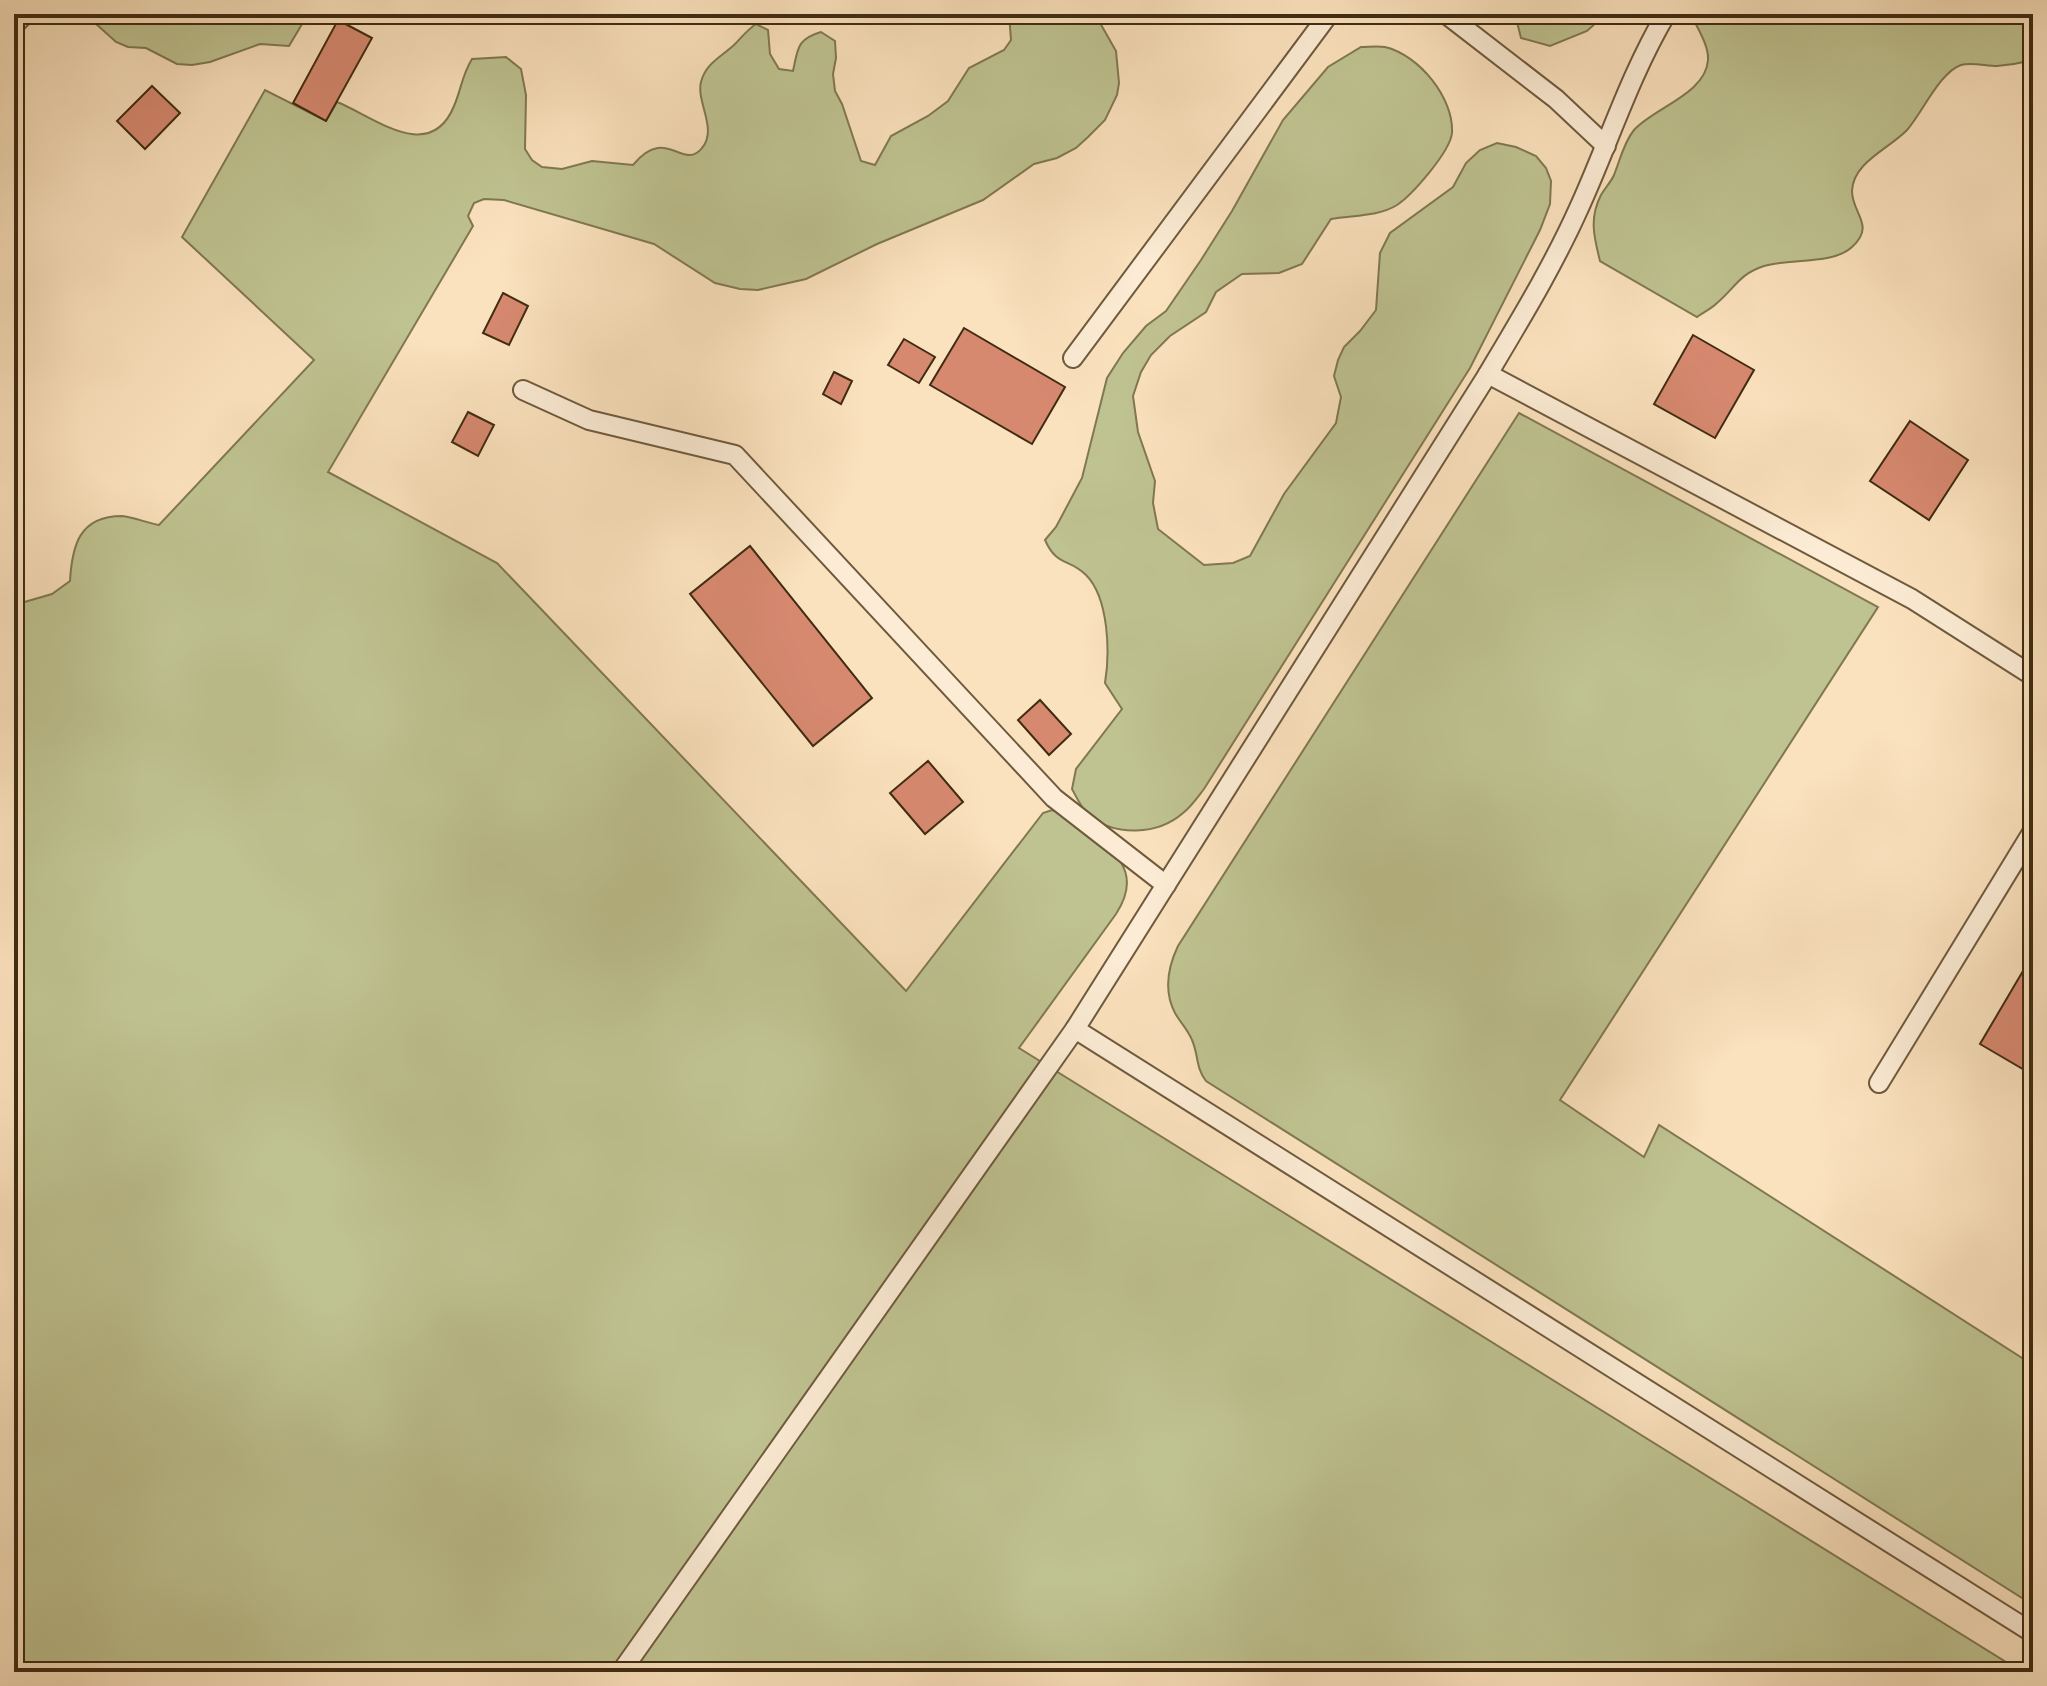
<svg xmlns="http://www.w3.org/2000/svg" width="2047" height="1686" viewBox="0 0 2047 1686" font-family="'Old Standard TT',serif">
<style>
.green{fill:#bfc391;stroke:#807852;stroke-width:2}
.building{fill:#d78970;stroke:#402c12;stroke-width:2}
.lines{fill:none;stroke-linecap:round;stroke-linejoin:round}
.lane-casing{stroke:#6f5a3d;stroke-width:22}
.lane{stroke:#fcecd5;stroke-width:18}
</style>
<rect width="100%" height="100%" fill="#fbe2be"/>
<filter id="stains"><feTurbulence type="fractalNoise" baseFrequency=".0025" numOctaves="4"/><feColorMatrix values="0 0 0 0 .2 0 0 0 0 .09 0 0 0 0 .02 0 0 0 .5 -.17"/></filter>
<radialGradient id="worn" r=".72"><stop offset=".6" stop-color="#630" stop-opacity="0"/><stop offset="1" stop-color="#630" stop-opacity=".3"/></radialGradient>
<g class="green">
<polygon points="85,14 308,14 289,46 260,44 210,62 192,65 177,64 146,48 128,47 116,42"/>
<path d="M 1009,14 L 1095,14 L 1116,51 L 1119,83 L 1117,95 L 1105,120 L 1088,137 L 1076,148 L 1057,158 L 1034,164 L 983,200 L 877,244 L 806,279 L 758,290 L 740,289 L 715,283 L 654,244 L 504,200 L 484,199 L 474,203 L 468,216 L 473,226 L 328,472 L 497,563 L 906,991 L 1043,813 L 1052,810 L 1062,814 C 1098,842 1150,862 1116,914 L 1019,1048 L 2022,1672 L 14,1672 L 14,605 L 52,594 L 70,581 C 72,546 79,516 122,516 C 133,517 147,523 159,525 L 314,360 L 182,237 L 265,90 L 326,121 L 337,102 C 373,116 430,165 454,106 C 461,90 462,75 472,59 L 506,57 L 521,69 L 526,95 L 525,149 L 532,160 L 542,167 L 562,169 L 592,161 L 633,165 C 666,124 683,172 702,148 C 718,129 696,102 701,82 C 706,63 721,57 734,45 C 741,38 747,30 756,24 L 768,30 L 770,54 L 779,69 L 793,71 C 798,48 797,39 821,32 L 835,41 L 836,58 L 833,74 L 835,91 L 842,104 L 861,161 L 875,165 L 891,136 L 928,116 L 948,101 L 969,68 L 1004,50 L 1011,40 Z"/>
<polygon points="1515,14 1606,14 1587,31 1550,46 1521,38"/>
<path d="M 1691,14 L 2033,14 L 2033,60 C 2021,63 2009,65 1997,66 C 1986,66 1971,62 1961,65 C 1940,72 1922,113 1907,130 C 1889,149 1853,162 1852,191 C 1852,214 1876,225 1852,247 C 1833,265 1789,258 1764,266 C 1739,274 1735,288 1717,303 C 1711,309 1704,312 1697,317 L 1600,261 C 1594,237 1589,218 1601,195 C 1605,188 1611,182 1614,175 C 1620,160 1624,142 1634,130 C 1653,108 1706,94 1708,60 C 1709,45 1697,28 1691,14 Z"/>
<path d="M 1361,47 C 1368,47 1378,46 1385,47 C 1419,55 1454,98 1452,133 C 1450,152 1412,195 1397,205 C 1378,217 1352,215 1331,219 L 1302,264 L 1279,273 L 1242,274 L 1216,292 L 1206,312 L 1170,336 L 1151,355 L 1141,372 L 1133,396 L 1138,432 L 1155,481 L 1153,503 L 1158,529 L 1204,565 L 1233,563 L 1250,556 L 1284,494 L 1336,423 L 1341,397 L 1334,376 L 1338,360 L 1344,347 L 1360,331 L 1376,310 L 1380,253 L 1390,233 L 1453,187 L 1466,163 L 1480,150 L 1497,143 L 1516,147 L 1536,156 L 1546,168 L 1551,181 L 1550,204 L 1540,230 L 1470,368 L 1204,789 C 1197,798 1191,807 1183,813 C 1158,835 1115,837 1089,815 C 1081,808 1077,798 1072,789 L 1076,769 L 1122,709 L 1105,683 C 1110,653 1109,598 1086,575 C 1069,558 1057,567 1045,540 L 1056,527 L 1082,478 L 1107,378 L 1123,353 L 1146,326 L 1166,311 L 1201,260 L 1232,211 L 1283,120 L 1328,67 Z"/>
<path d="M 1519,413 L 1878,607 L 1560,1100 L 1644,1157 L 1659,1125 L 2033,1365 L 2033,1605 L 1206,1081 C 1195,1066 1199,1056 1192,1040 C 1188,1030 1180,1022 1175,1013 C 1163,990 1168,967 1178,946 Z"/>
</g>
<g class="building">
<polygon points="338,20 372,38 326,121 293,103"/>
<polygon points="152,86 180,113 145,149 117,121"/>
<polygon points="503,293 528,306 509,345 483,333"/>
<polygon points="964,328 1065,387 1032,444 930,385"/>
<polygon points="1693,335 1754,370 1715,438 1654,404"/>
<polygon points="904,339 935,357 919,383 888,365"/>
<polygon points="834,372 852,381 841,404 823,394"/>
<polygon points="468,412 494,425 478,456 452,442"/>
<polygon points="1910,421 1968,460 1929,520 1870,481"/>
<polygon points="750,546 872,698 813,746 690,594"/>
<polygon points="1040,700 1071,734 1049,755 1018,720"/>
<polygon points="928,761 963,802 925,834 890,793"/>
<polygon points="2033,954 2033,1075 1980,1044"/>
</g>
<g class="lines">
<g class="lane-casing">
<g id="lane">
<polyline points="1446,14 1556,99 1606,146"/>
<polyline points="14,25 25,14"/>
<polyline points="1073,358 1329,14"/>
<polyline points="1488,374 1912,599 2033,676"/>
<polyline points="523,390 589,420 735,455 1054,798 1166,885"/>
<polyline points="1075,1029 2033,1633"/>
<polyline points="1879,1083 2033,831"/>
<path d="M 621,1672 L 1075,1029 L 1488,374 C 1520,320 1553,266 1579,208 C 1609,142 1629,77 1666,14"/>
</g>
</g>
<use href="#lane" class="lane"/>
</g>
<rect width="2047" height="1686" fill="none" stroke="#fbe2be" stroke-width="48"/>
<rect x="16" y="16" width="2015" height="1654" fill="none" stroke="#402c12" stroke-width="4"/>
<rect x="24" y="24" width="1999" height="1638" fill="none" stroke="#402c12" stroke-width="2"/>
<rect width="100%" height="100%" filter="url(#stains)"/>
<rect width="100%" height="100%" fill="url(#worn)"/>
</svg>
